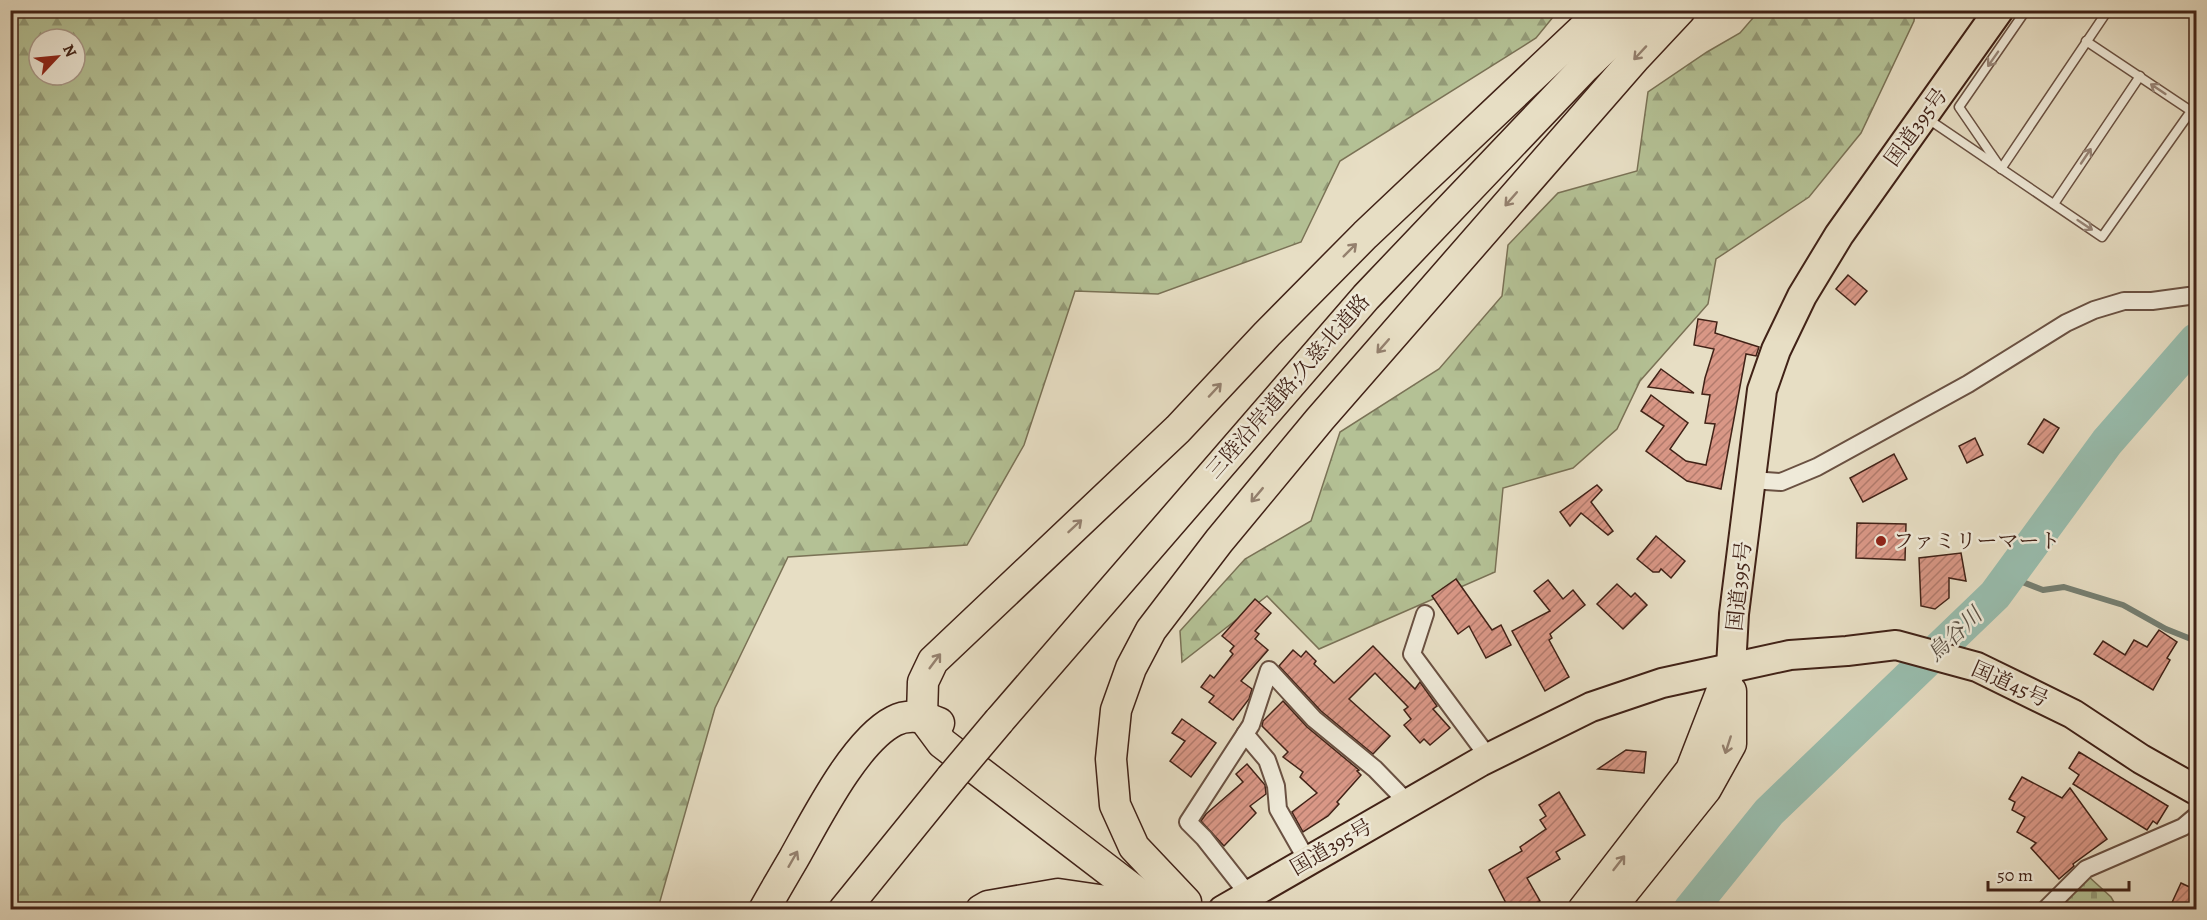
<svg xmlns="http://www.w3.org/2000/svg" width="2207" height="920" viewBox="0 0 2207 920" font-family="Alegreya,'Noto Serif JP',serif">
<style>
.forest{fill:url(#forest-firs);stroke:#7a7256;stroke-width:1.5;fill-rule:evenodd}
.cemetery{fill:url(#cemetery-stones);stroke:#7a7256;stroke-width:1.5}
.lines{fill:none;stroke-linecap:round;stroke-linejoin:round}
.stream{stroke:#757f72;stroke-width:6}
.river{stroke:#98bdae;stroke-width:34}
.building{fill:url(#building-hatch);stroke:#412217;stroke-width:1.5}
.service-casing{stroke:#6a5142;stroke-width:11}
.minor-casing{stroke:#6a5142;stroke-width:20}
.trunk-casing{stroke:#412217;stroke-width:32}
.motorway-casing{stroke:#412217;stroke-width:33}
.service{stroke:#efead9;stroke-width:8}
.minor{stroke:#efead9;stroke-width:16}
.trunk{stroke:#e7dec4;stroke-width:28}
.motorway{stroke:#e7dec4;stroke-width:30}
.motorway-bridge-casing{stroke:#412217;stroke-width:33;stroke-linecap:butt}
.motorway-bridge{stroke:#e7dec4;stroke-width:30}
.oneway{stroke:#94806e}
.oneway2{stroke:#988678}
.poi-dot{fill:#8f2418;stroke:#efead9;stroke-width:2}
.labels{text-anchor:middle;stroke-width:5;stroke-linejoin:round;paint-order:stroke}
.street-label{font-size:21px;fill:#412217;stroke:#efead9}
.poi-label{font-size:21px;fill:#412217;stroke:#efead9;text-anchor:start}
.water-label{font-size:22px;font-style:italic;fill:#5b5044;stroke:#efead9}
</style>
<defs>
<pattern id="forest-firs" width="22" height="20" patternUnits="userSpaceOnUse" patternTransform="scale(1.5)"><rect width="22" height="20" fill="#b4c195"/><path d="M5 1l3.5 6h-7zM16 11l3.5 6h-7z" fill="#949c79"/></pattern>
<pattern id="cemetery-stones" width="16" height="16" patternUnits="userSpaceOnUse" patternTransform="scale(1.5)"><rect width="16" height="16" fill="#b4c195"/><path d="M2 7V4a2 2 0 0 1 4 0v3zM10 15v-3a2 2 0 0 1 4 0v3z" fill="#949c79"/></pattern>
<pattern id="building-hatch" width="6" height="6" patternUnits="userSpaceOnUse" patternTransform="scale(1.5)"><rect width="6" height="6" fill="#d99786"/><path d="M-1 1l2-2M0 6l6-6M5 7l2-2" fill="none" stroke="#b27b6d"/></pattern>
</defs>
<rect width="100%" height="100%" fill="#e7dec4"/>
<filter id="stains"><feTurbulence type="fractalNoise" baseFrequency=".00333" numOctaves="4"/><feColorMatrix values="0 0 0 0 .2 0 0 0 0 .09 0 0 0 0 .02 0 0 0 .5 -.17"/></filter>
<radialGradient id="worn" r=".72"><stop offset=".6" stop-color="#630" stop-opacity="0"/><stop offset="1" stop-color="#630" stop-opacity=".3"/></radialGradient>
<g class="forest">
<path d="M 10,11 L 11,10 L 1558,11 L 1536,38 L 1340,161 L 1301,242 L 1158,294 L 1075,291 L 1024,445 L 967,545 L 788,557 L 715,708 L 660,901 L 660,910 L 11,909 ZM 39,39 L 75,39 L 75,75 L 39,75 Z"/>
<polygon points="1759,11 1915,11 1914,21 1861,133 1809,197 1716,259 1708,304 1640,381 1617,429 1573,468 1503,488 1495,572 1319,649 1267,596 1182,662 1180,631 1245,559 1311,521 1340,432 1439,369 1502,296 1508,245 1558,193 1637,171 1648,92 1707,52 1740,33"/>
</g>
<polygon class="cemetery" points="2088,876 2111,897 2118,909 2054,910"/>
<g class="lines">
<polyline class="stream" points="2007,576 2043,590 2064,587 2123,605 2166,629 2196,641"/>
<polyline class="river" points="1690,910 1769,812 1995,595 2107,442 2196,340"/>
</g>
<g class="building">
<polygon points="1848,275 1867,291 1855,305 1836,289"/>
<polygon points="1698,319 1717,322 1715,333 1759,347 1756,356 1746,354 1721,489 1687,481 1646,451 1664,426 1641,411 1651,395 1688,423 1670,449 1686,461 1706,465 1715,424 1705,423 1710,395 1702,394 1705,378 1714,349 1694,345"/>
<polygon points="1661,369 1694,393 1648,387"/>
<polygon points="2044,419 2059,428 2043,453 2028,444"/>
<polygon points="1975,438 1983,455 1967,463 1959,446"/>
<polygon points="1894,454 1907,479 1863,502 1850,478"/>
<polygon points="1597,485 1602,490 1591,502 1613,531 1608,535 1581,513 1570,526 1560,512"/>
<polygon points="1857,523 1906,524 1905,560 1856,558"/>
<polygon points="1656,536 1685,561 1671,578 1661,569 1659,572 1653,572 1637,559"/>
<polygon points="1961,553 1966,581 1949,578 1949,598 1935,609 1921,606 1919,558"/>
<polygon points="1456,579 1492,630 1501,625 1511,645 1486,658 1469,626 1458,634 1432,596"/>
<polygon points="1548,580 1563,599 1573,590 1585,605 1550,634 1552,638 1549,640 1569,677 1545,691 1512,631 1550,611 1534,591"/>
<polygon points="1617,584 1631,597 1635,593 1647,605 1623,629 1597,604"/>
<polygon points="1255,599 1271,613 1255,631 1259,634 1255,639 1268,650 1241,681 1252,689 1249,699 1233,720 1209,702 1214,696 1201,687 1210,675 1214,678 1233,654 1230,651 1234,646 1222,636"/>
<polygon points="2159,630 2177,642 2167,658 2170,660 2153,690 2094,654 2103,641 2125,655 2134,640 2147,647"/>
<polygon points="1373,646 1415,689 1420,682 1437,706 1433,709 1450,728 1430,745 1424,739 1420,743 1404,725 1411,719 1404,710 1408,707 1375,673 1349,699 1390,736 1373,754 1321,711 1279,666 1293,650 1301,657 1306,651 1316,661 1314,664 1334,683"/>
<polygon points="1283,701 1307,727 1359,770 1357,771 1361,775 1337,802 1339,804 1328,816 1303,832 1292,812 1317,793 1300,777 1303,772 1283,757 1288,752 1262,726 1263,721"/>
<polygon points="1182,719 1216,743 1191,777 1170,761 1185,741 1172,733"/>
<polygon points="1626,750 1646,752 1644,773 1598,769"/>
<polygon points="2079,752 2168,806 2157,824 2153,821 2147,830 2073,784 2079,775 2069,768"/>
<polygon points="1247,764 1265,785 1266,794 1250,806 1256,813 1224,846 1201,821 1206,814 1243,782 1236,774"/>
<polygon points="2022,777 2062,798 2070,788 2107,839 2073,864 2074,866 2059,879 2031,848 2036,843 2017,832 2025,817 2012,810 2015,802 2009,799"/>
<polygon points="1559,792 1585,835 1556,852 1560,859 1527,878 1540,901 1525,909 1509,909 1489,870 1522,851 1520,847 1546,829 1540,820 1546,816 1539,805"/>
<polygon points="2181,883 2196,890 2196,909 2169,909"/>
</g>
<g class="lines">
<g class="service-casing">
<g id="service">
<polyline points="1928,119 2102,237 2191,111 2086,41"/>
<polyline points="1998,164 1959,107 2026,10"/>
<polyline points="2001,169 2108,10"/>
<polyline points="2054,204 2140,76"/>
</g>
</g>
<g class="minor-casing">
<g id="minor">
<polyline points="1751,480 1781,482 1817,467 1968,384 2066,323 2094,310 2124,301 2152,301 2196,295"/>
<polyline points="1425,614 1412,654 1489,758"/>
<polyline points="1245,734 1267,760 1276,786 1278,809 1307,860"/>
<polyline points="1248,894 1204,838 1188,822 1251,725 1269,670 1314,719 1375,769 1408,803"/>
<polyline points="2045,910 2086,869 2183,827 2196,816"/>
</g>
</g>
<g class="trunk-casing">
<g id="trunk">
<polyline points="1731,667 1734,614 1762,390 1776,350 1802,296 1839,235 1999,10"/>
<polyline points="1223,910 1480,762 1591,707 1662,683 1790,655 1847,651 1896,645 1977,667 2073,714 2141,759 2196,790"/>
</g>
</g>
<g class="motorway-casing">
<g id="motorway">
<polyline points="999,721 1366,297 1584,68 1644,10"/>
<polyline points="1186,902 1134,847 1115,805 1111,759 1116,710 1131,668 1151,630 1219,541 1320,419 1636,57 1680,10"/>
<path d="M 764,910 C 774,892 784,875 794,858 C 816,819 855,741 894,721 C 909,713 925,717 939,723"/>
<polyline points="844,910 951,778"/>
<polyline points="981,910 988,906 1058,894 1120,903 1143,910"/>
<polyline points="1160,910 942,743 922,716 923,682 933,661 1178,429 1267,334 1365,235 1603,10"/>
<polyline points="1583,910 1691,770 1731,667"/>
<polyline points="1609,910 1706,789 1731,744 1731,691"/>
</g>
</g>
<use href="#service" class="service"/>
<use href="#minor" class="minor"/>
<use href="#trunk" class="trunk"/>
<use href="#motorway" class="motorway"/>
<g class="motorway-bridge-casing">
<polyline id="motorway-bridge" points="951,778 999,721"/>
</g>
<use href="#motorway-bridge" class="motorway-bridge"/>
</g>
<defs><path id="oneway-shaft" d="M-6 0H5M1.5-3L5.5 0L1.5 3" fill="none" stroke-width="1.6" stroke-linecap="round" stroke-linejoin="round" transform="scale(1.5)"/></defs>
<g class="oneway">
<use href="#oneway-shaft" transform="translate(1640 53) rotate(133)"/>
<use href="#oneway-shaft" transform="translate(1511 199) rotate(131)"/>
<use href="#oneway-shaft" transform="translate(1350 250) rotate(-45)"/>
<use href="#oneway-shaft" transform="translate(1383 346) rotate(131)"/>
<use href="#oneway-shaft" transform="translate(1215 390) rotate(-47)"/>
<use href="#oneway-shaft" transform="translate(1257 495) rotate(130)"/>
<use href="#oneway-shaft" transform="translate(1075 526) rotate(-43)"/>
<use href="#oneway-shaft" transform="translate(935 661) rotate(-53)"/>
<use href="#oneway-shaft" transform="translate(1728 745) rotate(108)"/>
<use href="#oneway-shaft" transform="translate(793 859) rotate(-60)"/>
<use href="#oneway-shaft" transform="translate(1619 863) rotate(-52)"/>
</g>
<g class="oneway2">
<use href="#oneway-shaft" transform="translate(1993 59) rotate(125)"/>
<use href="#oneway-shaft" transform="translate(2158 89) rotate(-146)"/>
<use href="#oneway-shaft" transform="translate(2086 156) rotate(-56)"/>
<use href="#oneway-shaft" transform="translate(2085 225) rotate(34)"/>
</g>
<circle class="poi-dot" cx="1881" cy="541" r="6"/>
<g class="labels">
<g class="street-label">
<text transform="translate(1916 127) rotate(-54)" y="7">国道395号</text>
<text transform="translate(1288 386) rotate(-49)" y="7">三陸沿岸道路;久慈北道路</text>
<text transform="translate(1739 586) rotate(-84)" y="7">国道395号</text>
<text transform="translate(2010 684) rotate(24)" y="7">国道45号</text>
<text transform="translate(1331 847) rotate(-30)" y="7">国道395号</text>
</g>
<g class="poi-label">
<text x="1893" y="548">ファミリーマート</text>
</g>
<g class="water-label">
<text transform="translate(1954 634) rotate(-44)" y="8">鳥谷川</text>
</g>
</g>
<rect width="2207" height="920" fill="none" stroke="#e7dec4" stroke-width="36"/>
<rect x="12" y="12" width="2183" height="896" fill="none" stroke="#412217" stroke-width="3"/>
<rect x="18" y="18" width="2171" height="884" fill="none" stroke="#412217" stroke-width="1.5"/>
<g transform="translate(57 57) rotate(64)"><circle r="28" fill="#efead9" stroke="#a99a8b" stroke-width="1.5"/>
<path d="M0-4.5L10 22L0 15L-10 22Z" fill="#8f2418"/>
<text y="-9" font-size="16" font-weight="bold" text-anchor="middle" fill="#412217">N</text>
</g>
<path d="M1988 881v9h141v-9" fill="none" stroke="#412217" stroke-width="3"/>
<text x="1997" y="881" font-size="18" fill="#412217" stroke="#efead9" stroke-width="4.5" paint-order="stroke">50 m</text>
<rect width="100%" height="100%" filter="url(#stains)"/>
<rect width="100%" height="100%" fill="url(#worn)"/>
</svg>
